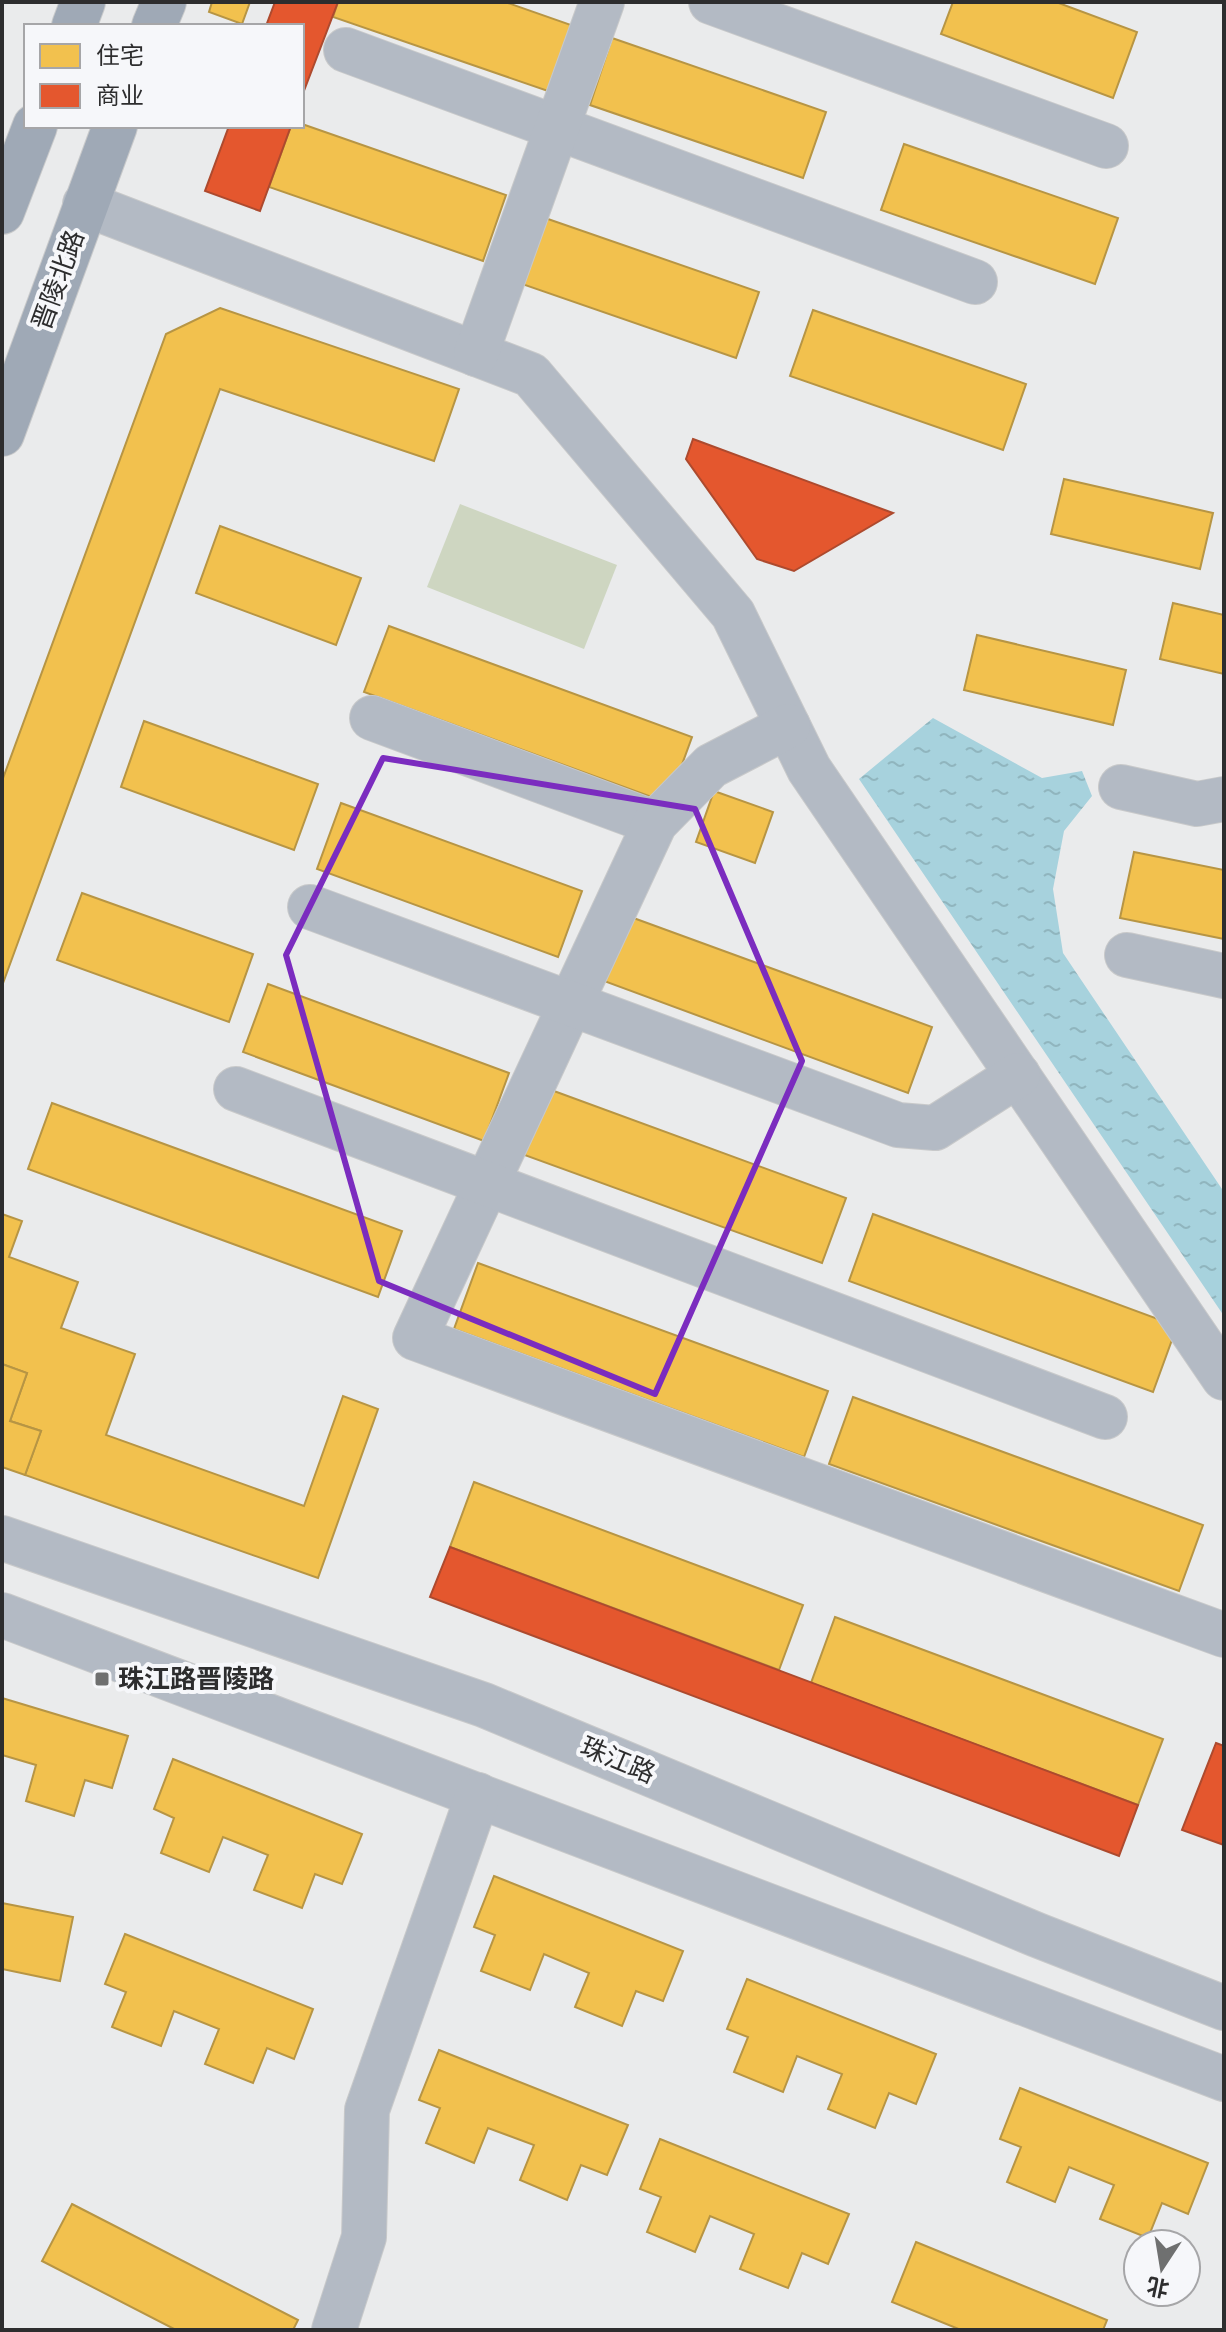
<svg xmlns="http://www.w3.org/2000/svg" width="1226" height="2332" viewBox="0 0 1226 2332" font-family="'Crimson Pro','Noto Sans SC',serif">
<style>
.green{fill:#ced6c1}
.water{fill:url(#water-ripples)}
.homes{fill:#f2c14e;stroke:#b79544;stroke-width:2}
.shops{fill:#e4572e;stroke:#ad4a2e;stroke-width:2}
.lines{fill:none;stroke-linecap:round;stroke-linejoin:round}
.minor-casing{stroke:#c8c9ca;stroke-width:46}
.major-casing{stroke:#c8c9ca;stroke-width:46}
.minor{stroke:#b3bac4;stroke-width:44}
.major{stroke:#9fa9b6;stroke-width:44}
.marked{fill:none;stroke:#7b2cbf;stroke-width:6;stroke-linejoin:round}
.poi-dot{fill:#6f7070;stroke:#f6f7fa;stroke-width:3}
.labels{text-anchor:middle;stroke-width:8;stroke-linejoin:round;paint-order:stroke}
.street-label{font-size:26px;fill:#2d2d2e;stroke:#f6f7fa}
.poi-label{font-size:26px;font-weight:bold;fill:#2d2d2e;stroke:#f6f7fa;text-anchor:start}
</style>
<defs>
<pattern id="water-ripples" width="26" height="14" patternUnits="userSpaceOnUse" patternTransform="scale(2)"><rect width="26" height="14" fill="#a7d2dd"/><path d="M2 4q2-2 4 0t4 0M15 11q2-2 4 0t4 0" fill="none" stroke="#90b5be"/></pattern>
</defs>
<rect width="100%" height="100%" fill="#eaebec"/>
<polygon class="green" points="460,504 617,565 584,649 427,587"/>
<polygon class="water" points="933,718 1042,778 1082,771 1092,796 1064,831 1053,889 1063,953 1224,1192 1224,1316 859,779"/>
<g class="homes">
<polygon points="212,2 250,2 242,24 209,12"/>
<polygon points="338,2 505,2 571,25 548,91 333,17"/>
<polygon points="953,2 1056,2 1137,32 1113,98 941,34"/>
<polygon points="612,38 826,112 803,178 590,105"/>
<polygon points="302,124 506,195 483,261 269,187 291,126"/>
<polygon points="904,144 1118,218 1095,284 881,210"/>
<polygon points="545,218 759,292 736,358 522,284"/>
<polygon points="220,308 459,389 434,461 220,389 2,986 2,781 166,334"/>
<polygon points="813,310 1026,384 1003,450 790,376"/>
<polygon points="1064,479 1213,513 1200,569 1051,534"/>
<polygon points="220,526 361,578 336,645 196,593"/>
<polygon points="1173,603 1224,615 1224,674 1160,659"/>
<polygon points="389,626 692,737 668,803 364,692"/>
<polygon points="977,635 1126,670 1113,725 964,690"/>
<polygon points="144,721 318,784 294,850 121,787"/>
<polygon points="714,791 773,812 755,863 696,842"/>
<polygon points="341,803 582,891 558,957 317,869"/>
<polygon points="1134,852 1224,870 1224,939 1120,918"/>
<polygon points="82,893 253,954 229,1022 57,960"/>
<polygon points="628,916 932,1027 908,1093 604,981"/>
<polygon points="268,984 509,1073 484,1141 243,1052"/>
<polygon points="543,1087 846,1198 822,1263 519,1153"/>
<polygon points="52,1103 402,1231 378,1297 28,1169"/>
<polygon points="2,1214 22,1221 9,1257 78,1282 61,1328 135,1354 106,1435 304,1506 343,1396 378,1409 318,1578 25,1475 41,1431 10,1421 27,1373 2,1364"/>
<polygon points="873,1214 1177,1326 1153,1392 849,1281"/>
<polygon points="478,1263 828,1391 804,1457 454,1329"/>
<polygon points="2,1364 27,1373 10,1421 41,1431 25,1475 2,1467"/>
<polygon points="853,1397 1203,1525 1179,1591 829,1464"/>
<polygon points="474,1482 803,1605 779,1670 450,1547"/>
<polygon points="835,1617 1163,1739 1138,1805 811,1683"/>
<polygon points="2,1698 128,1736 112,1788 85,1780 74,1816 26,1801 36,1765 2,1755"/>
<polygon points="173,1759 362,1834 342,1884 315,1874 302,1908 254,1890 268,1855 223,1837 209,1872 161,1853 174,1818 154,1809"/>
<polygon points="494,1876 683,1951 663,2001 636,1991 622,2026 575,2007 589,1973 544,1954 530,1990 481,1971 495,1935 474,1927"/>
<polygon points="2,1903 73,1917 60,1981 2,1969"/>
<polygon points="125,1934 313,2009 294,2059 267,2048 253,2083 205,2064 219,2029 174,2011 161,2046 112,2027 126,1992 105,1984"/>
<polygon points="747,1979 936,2054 916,2104 889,2093 875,2128 828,2109 842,2074 797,2056 783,2092 734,2072 748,2037 727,2029"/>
<polygon points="439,2050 628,2125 607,2175 581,2165 567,2200 520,2180 534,2145 488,2128 474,2163 426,2143 440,2108 419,2100"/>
<polygon points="1020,2088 1208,2163 1188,2214 1162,2203 1148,2238 1100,2219 1114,2185 1069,2167 1055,2202 1007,2182 1021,2147 1000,2139"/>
<polygon points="660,2139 849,2214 828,2264 802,2253 788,2288 740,2269 754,2234 710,2216 695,2252 647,2232 661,2197 640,2189"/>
<polygon points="72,2204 298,2320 293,2330 176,2330 42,2261"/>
<polygon points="916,2242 1107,2320 1103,2330 961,2330 892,2302"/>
</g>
<g class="shops">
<polygon points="275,2 338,2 302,96 302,26 266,26"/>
<polygon points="229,126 291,126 260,211 205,191"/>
<polygon points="693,439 893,513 794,571 757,559 686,459"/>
<polygon points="450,1547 1138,1805 1119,1856 430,1597"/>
<polygon points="1216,1743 1224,1746 1224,1845 1182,1830"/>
</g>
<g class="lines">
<g class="minor-casing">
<g id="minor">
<polyline points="711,2 1106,146"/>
<polyline points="346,50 975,282"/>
<polyline points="85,204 531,375 733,614 809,769 1224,1378"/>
<polyline points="476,354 602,2"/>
<polyline points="372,718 655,823"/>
<polyline points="788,726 711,766 655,823 415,1338 1224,1635"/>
<polyline points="1121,787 1197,804 1224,799"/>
<polyline points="310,907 898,1125 935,1128 1018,1075"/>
<polyline points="1127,955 1224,976"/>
<polyline points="236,1089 1105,1417"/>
<polyline points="2,1538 484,1705 1037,1935 1224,2008"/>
<polyline points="2,1615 1224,2079"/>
<polyline points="334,2330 364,2237 367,2110 478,1795"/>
</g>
</g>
<g class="major-casing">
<g id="major">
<polyline points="74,26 83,2"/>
<polyline points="154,26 164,2"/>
<polyline points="2,212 35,126"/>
<polyline points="2,434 115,126"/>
</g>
</g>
<use href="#minor" class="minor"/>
<use href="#major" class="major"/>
</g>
<path class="marked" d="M 383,758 L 695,809 L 802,1061 L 655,1394 L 379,1281 L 286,955 Z"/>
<rect class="poi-dot" x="94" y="1671" width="16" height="16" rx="4"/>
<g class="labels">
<g class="street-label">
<text transform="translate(58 280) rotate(-70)" y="9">晋陵北路</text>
<text transform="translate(618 1760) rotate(23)" y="9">珠江路</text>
</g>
<g class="poi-label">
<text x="118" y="1688">珠江路晋陵路</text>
</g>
</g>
<rect width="1226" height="2332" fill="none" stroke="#2d2d2e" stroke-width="8"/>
<rect x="24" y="24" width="280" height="104" fill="#f6f7fa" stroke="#a6a6a8" stroke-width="2"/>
<rect x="40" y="44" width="40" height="24" fill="#f2c14e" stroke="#a6a6a8" stroke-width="2"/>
<text x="96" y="64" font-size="24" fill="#2d2d2e">住宅</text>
<rect x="40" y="84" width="40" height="24" fill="#e4572e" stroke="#a6a6a8" stroke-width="2"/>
<text x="96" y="104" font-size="24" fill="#2d2d2e">商业</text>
<g transform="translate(1162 2268) rotate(192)"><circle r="38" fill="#f6f7fa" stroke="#a6a6a8" stroke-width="2"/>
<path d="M0-6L14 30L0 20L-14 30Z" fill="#6f7070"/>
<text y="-12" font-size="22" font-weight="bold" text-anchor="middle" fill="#2d2d2e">北</text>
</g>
</svg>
